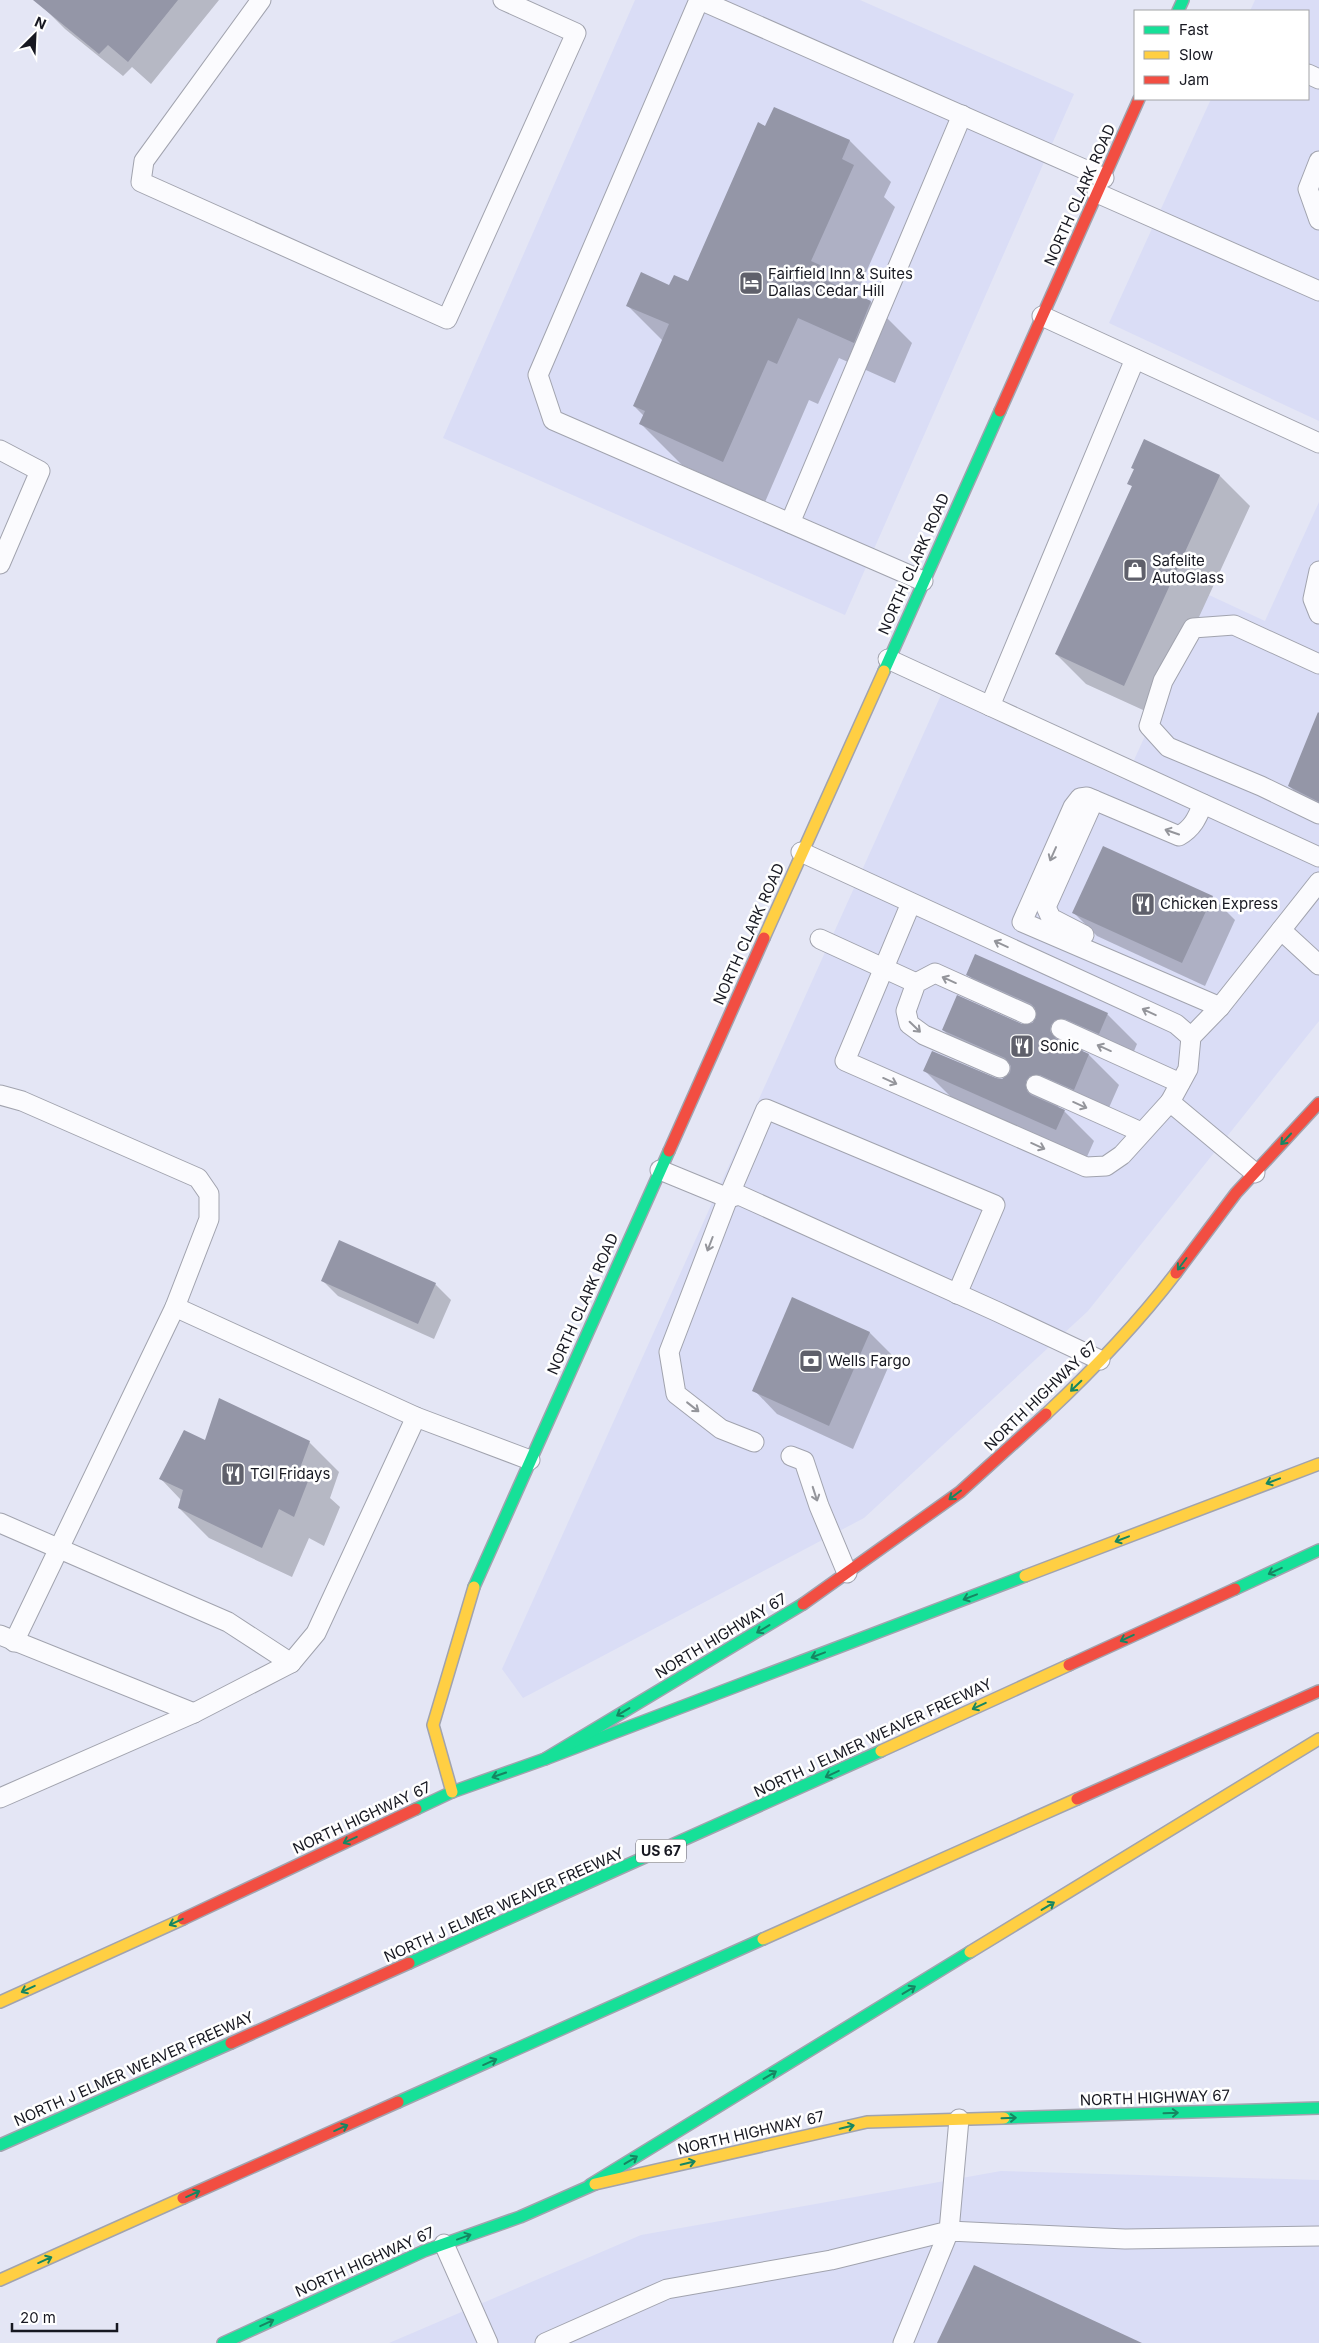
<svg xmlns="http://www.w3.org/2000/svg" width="1319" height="2343" viewBox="0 0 1319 2343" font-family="Inter,sans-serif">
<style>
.built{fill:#daddf6}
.shadow{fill:#0003}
.building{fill:#9496a7}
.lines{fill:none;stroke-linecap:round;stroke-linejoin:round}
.lane-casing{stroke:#a1a3ae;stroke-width:21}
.fast-casing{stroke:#a1a3ae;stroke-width:14}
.slow-casing{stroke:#a1a3ae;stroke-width:14}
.jam-casing{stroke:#a1a3ae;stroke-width:14}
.lane{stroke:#fbfbfe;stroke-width:19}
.fast{stroke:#16e098;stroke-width:11}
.slow{stroke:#ffcf43;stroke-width:11}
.jam{stroke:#f24e42;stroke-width:11}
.oneway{stroke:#94959b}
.oneway2{stroke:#168662}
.labels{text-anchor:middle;stroke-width:5;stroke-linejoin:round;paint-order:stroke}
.shield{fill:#fff;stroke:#5d5d64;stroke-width:1}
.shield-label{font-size:14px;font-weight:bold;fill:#171821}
.street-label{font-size:15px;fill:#171821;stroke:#fff}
.poi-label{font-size:15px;fill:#171821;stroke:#fff;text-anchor:start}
</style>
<rect width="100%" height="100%" fill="#e4e6f5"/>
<g class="built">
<polygon points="635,0 860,0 1074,94 845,615 443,438"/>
<polygon points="1255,0 1319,0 1319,421 1109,323 1211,99 1308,99 1308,11 1250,11"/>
<polygon points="1319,502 1319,1021 1088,1311 864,1518 523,1698 502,1669 941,695 1125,780 1209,595 1265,621"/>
<polygon points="1001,2171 1319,2180 1319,2343 389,2343 641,2235"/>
</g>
<g class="shadow">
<polygon points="44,0 219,0 151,84 132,67 123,76 65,29 42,6"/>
<polygon points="766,127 850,141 891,182 884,197 895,207 856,295 871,302 912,343 895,383 839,358 818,404 809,400 765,502 682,465 641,424 644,416 634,406 663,341 627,305 670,286 688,283"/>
<polygon points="1132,468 1220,476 1250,506 1154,715 1086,684 1056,654 1133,487 1129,483 1135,470"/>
<polygon points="1319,737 1319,816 1289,786"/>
<polygon points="1212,897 1235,920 1205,986 1097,936 1074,913"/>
<polygon points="968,975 1107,1014 1137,1044 1129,1063 1085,1049 1082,1052 1089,1055 1119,1085 1104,1119 1060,1105 1057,1108 1064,1111 1094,1141 1086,1159 955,1101 925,1071 1002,1080 1009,1076 973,1060 943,1030 1022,1026 1033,1025 1035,1021 998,1004"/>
<polygon points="323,1281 435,1284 451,1300 434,1339 338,1296"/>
<polygon points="793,1299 870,1333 893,1356 853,1449 777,1414 754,1390"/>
<polygon points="206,1442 309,1442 339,1472 330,1498 340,1507 324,1546 309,1538 292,1577 209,1538 179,1508 181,1500 161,1479"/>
</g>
<g class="building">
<polygon points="33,0 178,0 128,62 108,45 99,54"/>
<polygon points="774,107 850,140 842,159 854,165 811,261 820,265 816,276 871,301 854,343 798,318 777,364 768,360 723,462 639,424 645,411 633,406 669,324 626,306 641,272 669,285 674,275 688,281 758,122 765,126"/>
<polygon points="1144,439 1220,475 1124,686 1055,654 1132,486 1127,484 1134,469 1131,468"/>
<polygon points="1318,712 1319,713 1319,802 1288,786"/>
<polygon points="1103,846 1213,896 1182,963 1072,913"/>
<polygon points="975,954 1108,1013 1099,1034 1065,1019 1055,1020 1051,1025 1050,1031 1056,1039 1089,1054 1074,1090 1040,1075 1030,1076 1026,1081 1027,1091 1031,1095 1065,1110 1056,1130 923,1071 932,1051 996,1078 1002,1079 1010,1073 1011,1066 1005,1058 942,1030 957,995 1022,1024 1032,1023 1036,1018 1035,1008 1031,1004 966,975"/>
<polygon points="339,1240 436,1283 418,1324 321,1281"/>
<polygon points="792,1297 870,1332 829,1426 752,1391"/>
<polygon points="219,1398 310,1441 299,1471 310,1476 294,1517 279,1509 262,1548 178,1508 183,1490 159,1479 184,1430 205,1440"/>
<polygon points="974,2265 1142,2343 937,2343"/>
</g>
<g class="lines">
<g class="lane-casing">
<g id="lane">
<polyline points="261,0 144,161 141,182 447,319 576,33 503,0"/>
<polyline points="699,0 538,375 553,420 923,581"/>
<polyline points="700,0 1104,178"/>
<polyline points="1308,74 1319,79"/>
<polyline points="1319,161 1308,189 1319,220"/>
<polyline points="1097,193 1319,291"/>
<polyline points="1042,316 1319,443"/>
<polyline points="1135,359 990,706 1319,857"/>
<polyline points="0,450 40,471 0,564"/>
<polyline points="790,523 962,115"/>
<polyline points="1319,571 1313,599 1319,614"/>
<polyline points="888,659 990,706"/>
<polyline points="1319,664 1234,625 1193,628 1163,681 1149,726 1168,747 1261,786 1319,814"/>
<path d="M 1203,804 C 1197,818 1193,828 1179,836 L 1087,797 L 1080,798 L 1073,807 L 1022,922 L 1220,1007"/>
<polyline points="801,852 1176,1024 1191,1037"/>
<polyline points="911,903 845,1061 1086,1167 1106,1166 1122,1155 1170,1102"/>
<polyline points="1281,930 1319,965"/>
<polyline points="1084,935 1051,918 1046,907 1094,800"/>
<polyline points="820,939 916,983"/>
<polyline points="1061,1029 1180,1083"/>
<polyline points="1000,1068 924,1035 909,1024 906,1011 916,983 935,973 1026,1014"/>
<polyline points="1036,1085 1141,1132"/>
<polyline points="0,1095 22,1101 198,1178 209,1194 209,1219 175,1307 14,1642"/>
<polyline points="660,1170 728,1198 739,1195 998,1312 1100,1360"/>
<polyline points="1255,1173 1170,1102 1188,1069 1191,1037 1220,1007 1319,882"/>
<polyline points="175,1307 416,1417 530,1460"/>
<polyline points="754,1442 721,1429 676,1394 669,1352 728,1198 766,1109 995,1205 957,1294"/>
<polyline points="791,1456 804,1461 819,1506 847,1573"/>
<polyline points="0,1523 228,1622 291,1663"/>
<polyline points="0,1635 194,1713"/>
<polyline points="0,1798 194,1713 291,1663 316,1633 416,1417"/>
<polyline points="444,2244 488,2343"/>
<polyline points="545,2343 667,2289 831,2260 949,2231 959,2119"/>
<polyline points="903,2343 949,2231 1125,2239 1319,2236"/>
</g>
</g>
<g class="fast-casing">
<g id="fast">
<polyline points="1178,11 1183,0"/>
<polyline points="884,671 1000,411"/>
<polyline points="474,1587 669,1151"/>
<polyline points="1235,1589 1319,1550"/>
<polyline points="545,1759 1025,1576"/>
<polyline points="416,1809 452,1792 545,1759 803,1604"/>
<polyline points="409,1963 881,1751"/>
<polyline points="398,2102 763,1939"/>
<polyline points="1004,2118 1319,2108"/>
<polyline points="0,2145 231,2043"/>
<polyline points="590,2185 970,1952"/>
<polyline points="223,2343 424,2251 520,2217 595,2184"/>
</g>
</g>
<g class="slow-casing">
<g id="slow">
<polyline points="764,938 884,671"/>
<path d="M 1046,1414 C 1093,1370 1137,1324 1176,1273"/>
<polyline points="1025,1576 1319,1464"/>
<polyline points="881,1751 1069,1665"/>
<polyline points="452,1792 433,1725 474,1587"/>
<polyline points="763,1939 1077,1799"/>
<polyline points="970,1952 1319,1739"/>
<polyline points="0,2002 183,1919"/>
<polyline points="595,2184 867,2122 1004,2118"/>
<polyline points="0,2280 183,2198"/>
</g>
</g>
<g class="jam-casing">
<g id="jam">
<polyline points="1000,411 1139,99"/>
<polyline points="669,1151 764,938"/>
<polyline points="1176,1273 1236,1193 1319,1103"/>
<polyline points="803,1604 960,1492 1046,1414"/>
<polyline points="1069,1665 1235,1589"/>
<polyline points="1077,1799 1319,1691"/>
<polyline points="183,1919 416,1809"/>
<polyline points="231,2043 409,1963"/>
<polyline points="183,2198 398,2102"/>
</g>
</g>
<use href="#lane" class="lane"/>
<use href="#fast" class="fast"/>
<use href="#slow" class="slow"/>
<use href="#jam" class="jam"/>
</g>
<defs><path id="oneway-shaft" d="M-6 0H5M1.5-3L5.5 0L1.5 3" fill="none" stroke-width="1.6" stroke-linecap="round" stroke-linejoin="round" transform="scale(1.25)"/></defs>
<g class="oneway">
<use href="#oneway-shaft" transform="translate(1172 832) rotate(-161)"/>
<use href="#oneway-shaft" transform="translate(1053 854) rotate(114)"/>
<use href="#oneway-shaft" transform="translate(1001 944) rotate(-155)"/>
<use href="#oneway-shaft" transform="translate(949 980) rotate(-156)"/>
<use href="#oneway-shaft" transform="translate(1149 1012) rotate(-155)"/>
<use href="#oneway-shaft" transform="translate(915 1027) rotate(44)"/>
<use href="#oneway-shaft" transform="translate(1104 1048) rotate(-156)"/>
<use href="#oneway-shaft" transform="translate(890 1081) rotate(24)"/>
<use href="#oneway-shaft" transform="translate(1080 1105) rotate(24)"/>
<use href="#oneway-shaft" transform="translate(1038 1146) rotate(24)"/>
<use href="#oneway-shaft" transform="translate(710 1244) rotate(111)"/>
<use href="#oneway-shaft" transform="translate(693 1407) rotate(38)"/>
<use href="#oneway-shaft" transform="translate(815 1494) rotate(72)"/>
</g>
<g class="oneway2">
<use href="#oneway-shaft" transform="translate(1286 1139) rotate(133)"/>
<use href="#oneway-shaft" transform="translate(1182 1264) rotate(127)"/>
<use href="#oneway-shaft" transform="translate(1076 1386) rotate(136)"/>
<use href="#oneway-shaft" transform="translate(1273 1481) rotate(159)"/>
<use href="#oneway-shaft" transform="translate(955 1495) rotate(143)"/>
<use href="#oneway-shaft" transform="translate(1122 1539) rotate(159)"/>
<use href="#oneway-shaft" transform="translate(1275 1571) rotate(155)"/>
<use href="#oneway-shaft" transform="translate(970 1597) rotate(159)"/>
<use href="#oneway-shaft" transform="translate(763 1629) rotate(149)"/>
<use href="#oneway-shaft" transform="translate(1127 1638) rotate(155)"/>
<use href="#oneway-shaft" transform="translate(818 1655) rotate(159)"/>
<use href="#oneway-shaft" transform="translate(979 1706) rotate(155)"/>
<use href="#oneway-shaft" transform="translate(623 1712) rotate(149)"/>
<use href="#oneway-shaft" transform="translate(832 1774) rotate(155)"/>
<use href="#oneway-shaft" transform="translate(499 1775) rotate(161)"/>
<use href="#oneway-shaft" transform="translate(350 1840) rotate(155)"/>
<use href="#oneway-shaft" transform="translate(1048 1906) rotate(-31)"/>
<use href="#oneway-shaft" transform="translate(176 1922) rotate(155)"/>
<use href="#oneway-shaft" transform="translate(28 1989) rotate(155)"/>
<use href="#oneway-shaft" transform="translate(909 1990) rotate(-31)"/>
<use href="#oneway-shaft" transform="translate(490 2062) rotate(-24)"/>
<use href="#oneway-shaft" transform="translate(770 2075) rotate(-31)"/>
<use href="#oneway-shaft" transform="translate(1171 2113) rotate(-2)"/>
<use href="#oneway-shaft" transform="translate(1009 2118) rotate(-2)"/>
<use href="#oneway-shaft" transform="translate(847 2127) rotate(-13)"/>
<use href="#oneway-shaft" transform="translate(341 2128) rotate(-24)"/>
<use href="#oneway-shaft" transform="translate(631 2160) rotate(-31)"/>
<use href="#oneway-shaft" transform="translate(688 2163) rotate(-13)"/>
<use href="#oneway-shaft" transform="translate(193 2194) rotate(-24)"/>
<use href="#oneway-shaft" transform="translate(464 2237) rotate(-20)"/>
<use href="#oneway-shaft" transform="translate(45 2260) rotate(-24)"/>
<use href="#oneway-shaft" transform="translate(267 2323) rotate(-25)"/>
</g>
<defs>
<g id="hotel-square" transform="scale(1.25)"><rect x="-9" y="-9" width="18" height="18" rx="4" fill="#5f606b" stroke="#fff"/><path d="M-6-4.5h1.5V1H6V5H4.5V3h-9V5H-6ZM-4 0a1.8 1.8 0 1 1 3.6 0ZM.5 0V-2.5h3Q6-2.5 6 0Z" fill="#fff"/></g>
<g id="shop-square" transform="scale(1.25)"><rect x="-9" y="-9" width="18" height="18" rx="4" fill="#5f606b" stroke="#fff"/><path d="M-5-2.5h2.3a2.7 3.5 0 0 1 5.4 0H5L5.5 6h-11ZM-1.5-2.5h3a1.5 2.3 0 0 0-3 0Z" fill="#fff"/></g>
<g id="restaurant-square" transform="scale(1.25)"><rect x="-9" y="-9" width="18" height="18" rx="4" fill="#5f606b" stroke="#fff"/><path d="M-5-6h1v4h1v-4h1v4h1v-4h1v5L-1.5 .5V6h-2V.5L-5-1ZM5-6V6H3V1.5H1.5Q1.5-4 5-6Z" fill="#fff"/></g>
<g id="bank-square" transform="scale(1.25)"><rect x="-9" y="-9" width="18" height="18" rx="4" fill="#5f606b" stroke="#fff"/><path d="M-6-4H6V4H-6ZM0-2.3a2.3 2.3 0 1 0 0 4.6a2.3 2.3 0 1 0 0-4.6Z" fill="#fff"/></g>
</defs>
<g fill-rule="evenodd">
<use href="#hotel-square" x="751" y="283"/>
<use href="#shop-square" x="1135" y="570"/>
<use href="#restaurant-square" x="1143" y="904"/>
<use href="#restaurant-square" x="1022" y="1046"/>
<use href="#bank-square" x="811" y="1361"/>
<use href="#restaurant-square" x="233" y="1474"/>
</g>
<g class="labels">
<rect class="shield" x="636" y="1839.5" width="50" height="23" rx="4"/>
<g class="shield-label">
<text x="661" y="1856">US 67</text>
</g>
<g class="street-label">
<text transform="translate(1080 195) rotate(-66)" y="5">NORTH CLARK ROAD</text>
<text transform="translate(914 564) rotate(-66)" y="5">NORTH CLARK ROAD</text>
<text transform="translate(749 934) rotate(-66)" y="5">NORTH CLARK ROAD</text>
<text transform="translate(583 1304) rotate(-66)" y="5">NORTH CLARK ROAD</text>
<text transform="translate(1041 1396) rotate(-44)" y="5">NORTH HIGHWAY 67</text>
<text transform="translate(721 1636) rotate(-31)" y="5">NORTH HIGHWAY 67</text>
<text transform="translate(873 1738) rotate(-25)" y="5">NORTH J ELMER WEAVER FREEWAY</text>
<text transform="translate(362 1818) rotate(-25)" y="5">NORTH HIGHWAY 67</text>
<text transform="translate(504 1905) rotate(-24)" y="5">NORTH J ELMER WEAVER FREEWAY</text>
<text transform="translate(134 2069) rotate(-24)" y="5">NORTH J ELMER WEAVER FREEWAY</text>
<text transform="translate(1155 2098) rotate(-2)" y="5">NORTH HIGHWAY 67</text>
<text transform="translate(751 2133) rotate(-13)" y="5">NORTH HIGHWAY 67</text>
<text transform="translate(365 2262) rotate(-24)" y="5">NORTH HIGHWAY 67</text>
</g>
<g class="poi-label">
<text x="768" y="279">Fairfield Inn &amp; Suites<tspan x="768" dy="17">Dallas Cedar Hill</tspan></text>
<text x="1152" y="566">Safelite<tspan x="1152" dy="17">AutoGlass</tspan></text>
<text x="1160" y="909">Chicken Express</text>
<text x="1040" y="1051">Sonic</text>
<text x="828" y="1366">Wells Fargo</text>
<text x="250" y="1479">TGI Fridays</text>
</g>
</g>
<rect x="1134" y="10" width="175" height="90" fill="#ffffff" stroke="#a2a3a6"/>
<rect x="1144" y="26" width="25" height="8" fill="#16e098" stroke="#a2a3a6"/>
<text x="1179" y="35" font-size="15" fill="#171821">Fast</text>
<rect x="1144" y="51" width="25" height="8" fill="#ffcf43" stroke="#a2a3a6"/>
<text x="1179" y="60" font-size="15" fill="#171821">Slow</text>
<rect x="1144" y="76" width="25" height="8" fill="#f24e42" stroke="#a2a3a6"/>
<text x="1179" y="85" font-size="15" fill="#171821">Jam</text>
<g transform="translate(35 35) rotate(24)" stroke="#ffffff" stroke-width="4" paint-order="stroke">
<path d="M0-4L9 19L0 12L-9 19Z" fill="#171821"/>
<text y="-8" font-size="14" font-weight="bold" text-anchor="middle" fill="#171821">N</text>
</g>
<path d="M12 2323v8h105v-8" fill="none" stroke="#171821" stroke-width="2.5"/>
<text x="20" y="2323" font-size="15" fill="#171821" stroke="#ffffff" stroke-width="4" paint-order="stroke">20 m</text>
</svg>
